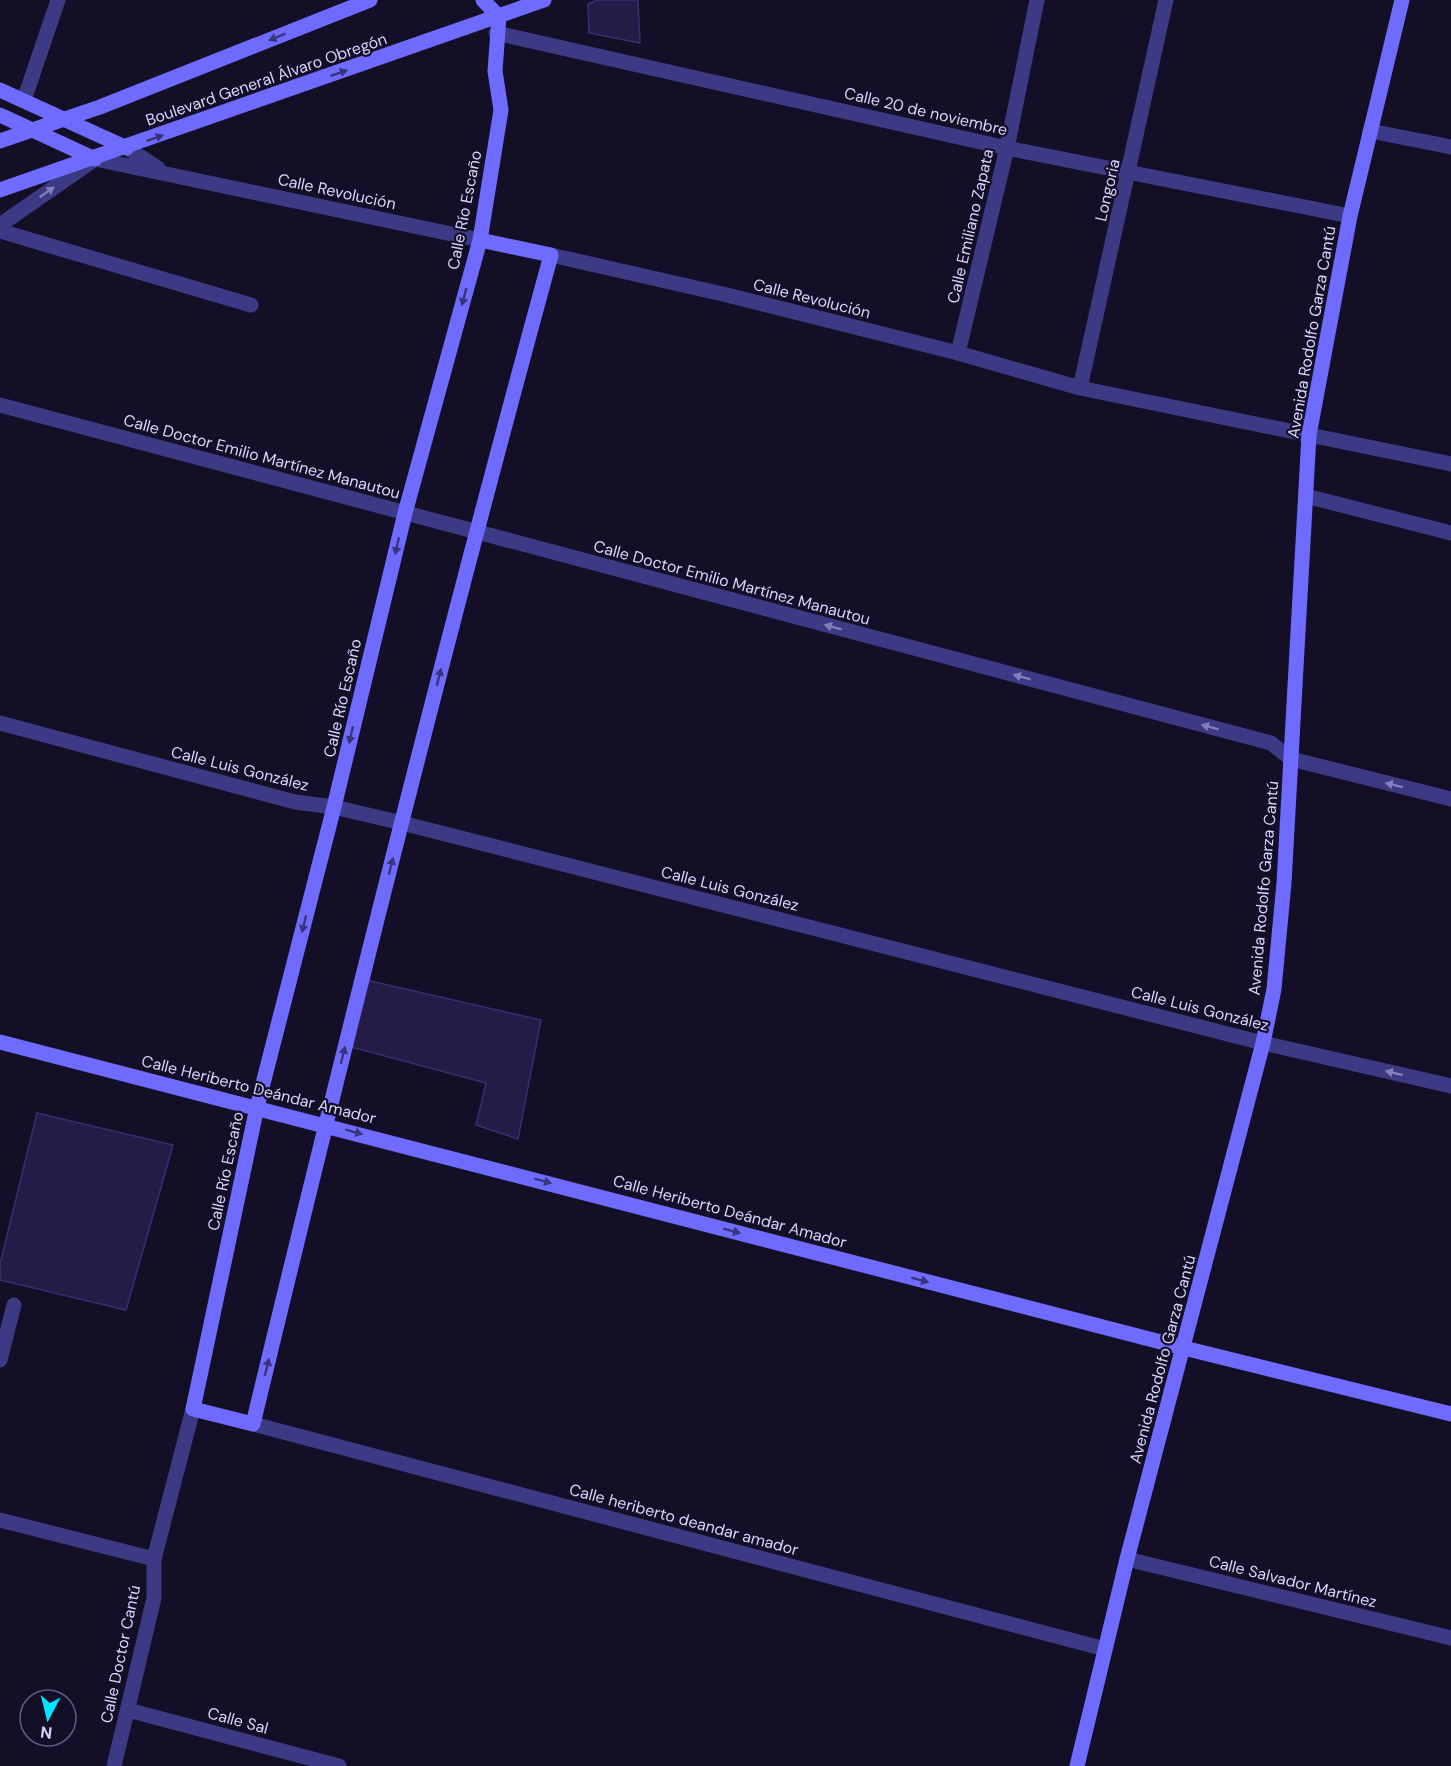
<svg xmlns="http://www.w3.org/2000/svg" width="1451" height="1766" viewBox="0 0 1451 1766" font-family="'DM Sans',sans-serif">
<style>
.building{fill:#241b47;stroke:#3b2d73;stroke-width:1.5}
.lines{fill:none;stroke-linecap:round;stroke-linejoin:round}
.lane{stroke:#3d3a85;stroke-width:15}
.street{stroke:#3d3a85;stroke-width:15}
.secondary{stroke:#6f6bff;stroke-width:15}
.oneway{fill:#38347d}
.oneway2{fill:#837fbc}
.labels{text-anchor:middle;stroke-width:4.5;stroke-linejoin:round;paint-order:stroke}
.street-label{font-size:16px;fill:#d9d4ff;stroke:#130f26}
</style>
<rect width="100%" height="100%" fill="#130f26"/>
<g class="building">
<polygon points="597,0 638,0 640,43 589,33 588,4"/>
<polygon points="366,980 541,1020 518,1139 476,1125 486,1083 351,1047"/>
<polygon points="37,1113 173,1145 126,1310 0,1280 0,1264"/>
</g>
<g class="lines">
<polyline class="lane" points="24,100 58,0"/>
<g class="street">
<polyline points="496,33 1007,148 1350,216"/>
<polyline points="1370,131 1451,147"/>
<polyline points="127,148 158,168"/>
<polyline points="0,225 95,159 480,240"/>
<polyline points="0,231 251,305"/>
<polyline points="551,255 727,295 958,353 1080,388 1451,464"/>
<polyline points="958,353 1007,148 1037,0"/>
<polyline points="1080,388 1166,0"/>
<polyline points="0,405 1271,743 1291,759 1451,799"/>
<polyline points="1306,496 1451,533"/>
<polyline points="0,723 295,802 334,807 402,823 1263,1043 1451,1086"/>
<polyline points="0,1360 14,1305"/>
<polyline points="253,1424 1105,1649"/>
<polyline points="0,1520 154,1559"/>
<polyline points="1127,1559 1451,1638"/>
<polyline points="128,1710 339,1766"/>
<polyline points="114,1766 154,1598 154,1559 193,1409"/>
</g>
<g class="secondary">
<polyline points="0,90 127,148"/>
<polyline points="0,115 95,159"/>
<polyline points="0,141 100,107 370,0"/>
<polyline points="0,190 544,0"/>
<path d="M 480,240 L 551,255 C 445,643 347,1033 253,1424 L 193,1409 L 257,1107 L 334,807 L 405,513 L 480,240 L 501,110 L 495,71 L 499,17 L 483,0"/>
<polyline points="0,1042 1184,1348 1451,1414"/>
<polyline points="1077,1766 1127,1559 1263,1043 1274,989 1284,883 1309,435 1350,216 1402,0"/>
</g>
</g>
<defs><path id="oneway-solid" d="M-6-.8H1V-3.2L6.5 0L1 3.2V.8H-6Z" transform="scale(1.5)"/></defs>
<g class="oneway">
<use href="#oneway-solid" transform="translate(277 37) rotate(158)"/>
<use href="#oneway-solid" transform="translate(339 73) rotate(-19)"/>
<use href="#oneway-solid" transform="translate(155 138) rotate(-19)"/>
<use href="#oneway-solid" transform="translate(464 297) rotate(105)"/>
<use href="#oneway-solid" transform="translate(397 546) rotate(103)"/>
<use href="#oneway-solid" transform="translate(439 677) rotate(-76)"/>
<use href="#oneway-solid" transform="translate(351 735) rotate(103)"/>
<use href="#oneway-solid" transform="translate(391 866) rotate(-76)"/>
<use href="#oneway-solid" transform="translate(304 924) rotate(104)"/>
<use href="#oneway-solid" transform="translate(343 1055) rotate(-76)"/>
<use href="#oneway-solid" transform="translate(354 1132) rotate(15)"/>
<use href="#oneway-solid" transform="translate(543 1181) rotate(15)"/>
<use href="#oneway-solid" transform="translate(732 1231) rotate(15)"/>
<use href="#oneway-solid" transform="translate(920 1280) rotate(15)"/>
<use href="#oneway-solid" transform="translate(267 1367) rotate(-76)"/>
</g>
<g class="oneway2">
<use href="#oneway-solid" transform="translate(47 192) rotate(-35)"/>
<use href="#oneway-solid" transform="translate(833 627) rotate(-165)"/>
<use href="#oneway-solid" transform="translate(1022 677) rotate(-165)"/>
<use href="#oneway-solid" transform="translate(1210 727) rotate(-165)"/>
<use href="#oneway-solid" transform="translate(1394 785) rotate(-166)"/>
<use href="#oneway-solid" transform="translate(1394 1073) rotate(-167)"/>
</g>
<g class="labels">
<g class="street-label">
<text transform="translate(266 79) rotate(-19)" y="6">Boulevard General Álvaro Obregón</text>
<text transform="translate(926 111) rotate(13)" y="6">Calle 20 de noviembre</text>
<text transform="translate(1107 190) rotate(-77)" y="6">Longoria</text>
<text transform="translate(337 191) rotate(12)" y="6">Calle Revolución</text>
<text transform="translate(464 210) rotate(-79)" y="6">Calle Río Escaño</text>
<text transform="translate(970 226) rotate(-77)" y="6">Calle Emiliano Zapata</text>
<text transform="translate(812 298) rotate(14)" y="6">Calle Revolución</text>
<text transform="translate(1311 332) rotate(-80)" y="6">Avenida Rodolfo Garza Cantú</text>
<text transform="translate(262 456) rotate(15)" y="6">Calle Doctor Emilio Martínez Manautou</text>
<text transform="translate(732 582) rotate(15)" y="6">Calle Doctor Emilio Martínez Manautou</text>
<text transform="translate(342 698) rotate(-77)" y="6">Calle Río Escaño</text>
<text transform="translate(240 768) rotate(14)" y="6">Calle Luis González</text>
<text transform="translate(730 888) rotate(14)" y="6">Calle Luis González</text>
<text transform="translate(1263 888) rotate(-85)" y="6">Avenida Rodolfo Garza Cantú</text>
<text transform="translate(1200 1008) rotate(14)" y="6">Calle Luis González</text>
<text transform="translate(259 1089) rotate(14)" y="6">Calle Heriberto Deándar Amador</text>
<text transform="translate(225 1171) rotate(-78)" y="6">Calle Río Escaño</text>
<text transform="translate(730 1211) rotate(15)" y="6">Calle Heriberto Deándar Amador</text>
<text transform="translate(1162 1359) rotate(-75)" y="6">Avenida Rodolfo Garza Cantú</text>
<text transform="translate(684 1519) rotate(15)" y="6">Calle heriberto deandar amador</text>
<text transform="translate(1293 1581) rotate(14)" y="6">Calle Salvador Martínez</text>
<text transform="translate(120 1654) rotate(-78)" y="6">Calle Doctor Cantú</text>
<text transform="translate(238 1720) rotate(15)" y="6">Calle Sal</text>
</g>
</g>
<g transform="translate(48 1718) rotate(187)"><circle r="28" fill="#130f26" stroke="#625e7d" stroke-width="1.5"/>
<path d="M0-4.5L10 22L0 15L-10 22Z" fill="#00e5ff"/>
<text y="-9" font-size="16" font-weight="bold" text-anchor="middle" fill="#d9d4ff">N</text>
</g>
</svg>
